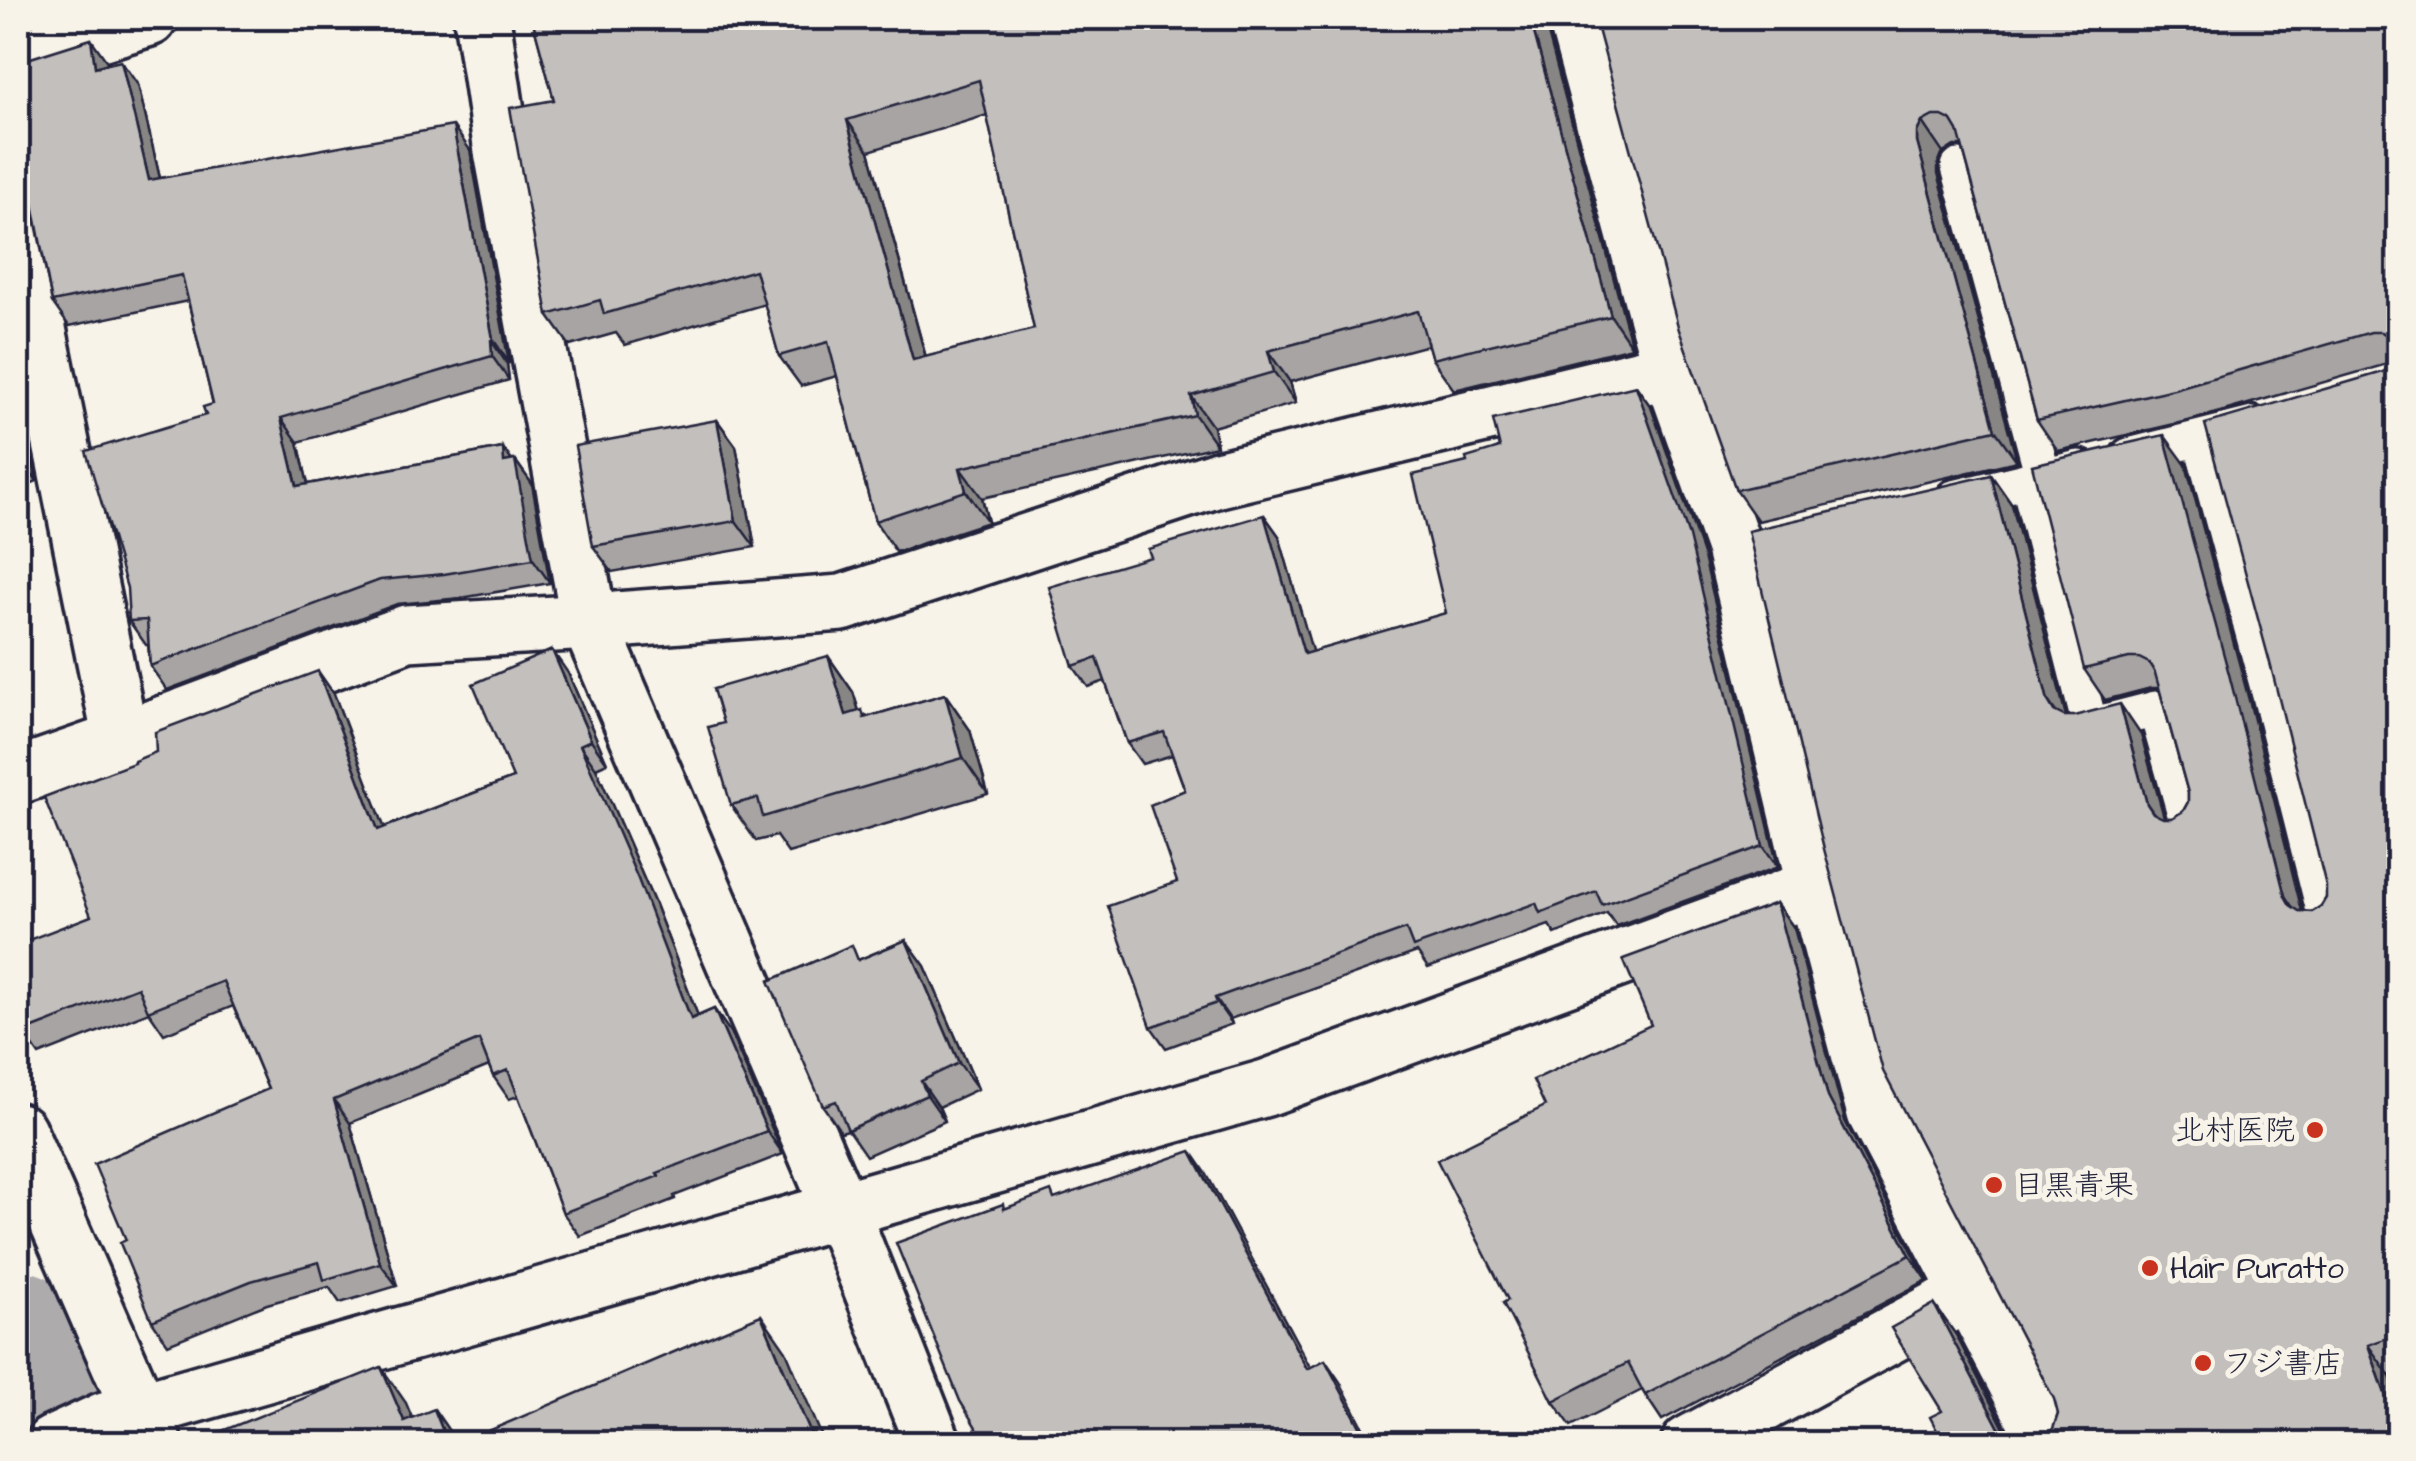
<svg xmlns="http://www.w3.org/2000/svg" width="2416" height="1461" viewBox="0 0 2416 1461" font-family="'Architects Daughter','Klee One',sans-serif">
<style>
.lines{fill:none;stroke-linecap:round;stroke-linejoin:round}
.river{stroke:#aeabad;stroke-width:132}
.lane-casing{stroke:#22223b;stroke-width:42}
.street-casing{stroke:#22223b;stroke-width:62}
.lane{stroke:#f7f3e8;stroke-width:35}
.street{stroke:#f7f3e8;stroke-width:55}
.wall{fill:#a7a4a3;stroke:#22223b;stroke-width:2.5;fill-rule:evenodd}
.shaded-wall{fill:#888684;stroke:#22223b;stroke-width:2.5}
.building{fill:#c2bfbd;stroke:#22223b;stroke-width:2.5;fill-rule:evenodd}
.poi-dot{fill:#c8321e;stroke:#f7f3e8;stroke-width:4}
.labels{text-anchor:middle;stroke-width:10;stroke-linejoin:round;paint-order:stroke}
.poi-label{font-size:30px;fill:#22223b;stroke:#f7f3e8;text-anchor:start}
</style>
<rect width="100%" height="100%" fill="#f7f3e8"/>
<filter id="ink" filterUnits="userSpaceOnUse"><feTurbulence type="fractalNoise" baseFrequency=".01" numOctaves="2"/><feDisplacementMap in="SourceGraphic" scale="20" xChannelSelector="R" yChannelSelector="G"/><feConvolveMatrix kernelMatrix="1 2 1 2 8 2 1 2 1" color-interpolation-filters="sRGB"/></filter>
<g filter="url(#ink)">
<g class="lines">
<polyline class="river" points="18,1337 64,1444"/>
<g class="lane-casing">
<g id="lane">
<polyline points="1959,167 2043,476"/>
<polyline points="2201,440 2271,699 2327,922"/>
<polyline points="2129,456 2253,425"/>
<polyline points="2028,480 2090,726 2156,709 2189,828"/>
<polyline points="1954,498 2079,468"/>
</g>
</g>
<g class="street-casing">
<g id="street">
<polyline points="482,18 502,151 589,622 841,1211 933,1444"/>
<polyline points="1576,18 1671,370 1734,548 1815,887 1875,1113 2048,1444"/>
<polyline points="18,58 149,18"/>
<polyline points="18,230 121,740"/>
<polyline points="18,776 121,740 407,633 589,622 842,603 1218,479 1671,370"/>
<polyline points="18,1131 153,1441"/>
<polyline points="53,1444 105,1420 1266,1088 1815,887"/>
<polyline points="1689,1444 1961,1297"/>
</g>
</g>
<use href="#lane" class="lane"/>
<use href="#street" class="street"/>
</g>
<g class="wall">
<polygon points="18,18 44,18 18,26"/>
<path d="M 532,18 L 1546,18 L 1546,26 L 1632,347 L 1454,390 L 1432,359 L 1428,345 L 1290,382 L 1296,403 L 1213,427 L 1217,446 L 982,498 L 988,522 L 896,552 L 875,521 L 837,376 L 801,386 L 779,356 L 765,304 L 625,345 L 616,333 L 570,346 L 548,315 L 554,100 ZM 987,115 L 1034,329 L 926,357 L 869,151 Z"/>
<polygon points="1595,18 2398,18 2398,1373 2390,1376 2042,1440 2053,1429 2058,1414 1991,475 2012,505 2066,716 2141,735 2164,818 2172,818 2183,811 2188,802 2188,793 2159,688 2151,688 2105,700 2084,669 2186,465 2250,704 2302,911 2312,912 2321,906 2326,898 2383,372 2392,366 2394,362 2196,419 2058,451 2037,420 1962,146 1954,146 1943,153 1938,163 1938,173 2017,461 1758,521 1736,490"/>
<polygon points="18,62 108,64 138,85 160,178 470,150 509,363 507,364 509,380 298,442 308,484 503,448 511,460 515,460 532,484 550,583 461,598 397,604 167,690 150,666 148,645 146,645 129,621 206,415 213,404 188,301 69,326 52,302 32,203 29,201 18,200"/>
<polygon points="1636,386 1651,407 1704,557 1778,867 1616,926 1607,913 1555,934 1549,925 1428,968 1417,952 1230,1019 1232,1024 1166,1048 1151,1027 1177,882 1185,790 1172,755 1142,764 1127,743 1105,681 1088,687 1073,666 1151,557 1264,515 1279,536 1312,652 1446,613 1467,462"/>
<polygon points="717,420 736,446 755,547 612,572 593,546"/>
<polygon points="18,424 33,464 37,481 18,489"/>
<polygon points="828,656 853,692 859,711 867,717 945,694 970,730 988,794 788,853 776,836 756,841 731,805 723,723"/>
<polygon points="568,673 607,763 596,768 654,902 698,1016 714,1009 730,1032 783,1154 674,1196 675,1199 580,1236 563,1213 518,1096 509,1099 493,1076 489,1066 350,1123 397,1286 340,1303 329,1287 267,1304 168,1344 152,1321 126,1240 268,1089 233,1006 164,1034 149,1012 39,1055 23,1032 91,916 334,694 384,827 513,778"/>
<polygon points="1776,903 1794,928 1845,1121 1927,1280 1662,1420 1642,1390 1571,1426 1553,1401 1508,1300 1545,1106 1651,1025"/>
<polygon points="906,940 925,966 978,1089 939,1107 945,1121 866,1156 848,1130 841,1132 823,1106 861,959"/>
</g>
<g class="shaded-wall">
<polygon points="1530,18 1546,18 1546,26 1632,347 1611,316"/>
<polygon points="91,39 108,63 95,67"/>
<polygon points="121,61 138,85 166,204 149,180"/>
<polygon points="847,120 869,151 935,391 913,360"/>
<polygon points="1922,122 1943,153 1938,163 1938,173 2017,461 1995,430 1917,142 1917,132"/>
<polygon points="453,126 470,150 509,363 493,339"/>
<polygon points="491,340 507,364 509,380 492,356"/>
<polygon points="1268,351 1290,382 1296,403 1274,372"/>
<polygon points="1636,386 1651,407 1704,557 1778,867 1763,846"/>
<polygon points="1191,396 1213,427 1217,446 1195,415"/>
<polygon points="281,418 298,442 314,510 297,486"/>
<polygon points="717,420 736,446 755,547 736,521"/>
<polygon points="18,424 33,464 37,481 20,457 18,445"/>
<polygon points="2164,435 2186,465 2250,704 2306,927 2285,896"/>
<polygon points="503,448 516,467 515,460 532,484 550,583 533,559 504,462"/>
<polygon points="960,468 982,498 988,522 966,491"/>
<polygon points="1991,475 2012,505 2070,732 2048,701"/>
<polygon points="1264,515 1279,536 1319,675 1304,654"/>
<polygon points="552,650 568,673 607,763 591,740"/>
<polygon points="828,656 853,692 871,751 846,715"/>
<polygon points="318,671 334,694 394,853 378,830"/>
<polygon points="945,694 970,730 988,794 963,758"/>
<polygon points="2120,704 2141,735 2169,835 2147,804"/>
<polygon points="580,745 596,768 654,902 708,1042 691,1019"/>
<polygon points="1776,903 1794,928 1845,1121 1927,1280 1910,1255 1828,1097"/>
<polygon points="906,940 925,966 978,1089 959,1063"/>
<polygon points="1215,998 1230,1019 1232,1024 1217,1003"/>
<polygon points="714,1009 730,1032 783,1154 767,1131"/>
<polygon points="921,1081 939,1107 945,1121 927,1095"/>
<polygon points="334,1100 350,1123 397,1286 380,1263"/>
<polygon points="1191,1151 1206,1173 1323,1391 1307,1369"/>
<polygon points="1934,1304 1956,1335 2012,1444 1999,1428"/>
<polygon points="761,1315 786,1351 825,1444 815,1444"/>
<polygon points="2368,1345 2390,1376 2398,1400 2398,1431"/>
<polygon points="1325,1360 1340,1382 1372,1444 1369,1444"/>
<polygon points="381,1367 406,1403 423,1444 404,1421"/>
<polygon points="434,1409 458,1444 448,1444"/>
</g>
<g class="building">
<path d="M 532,18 L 1530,18 L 1611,316 L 1432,359 L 1418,311 L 1268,351 L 1274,372 L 1191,396 L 1195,415 L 960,468 L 966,491 L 875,521 L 828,342 L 779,356 L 755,270 L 604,314 L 600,300 L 548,315 L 510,108 L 554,100 ZM 979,80 L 1034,329 L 913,360 L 847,120 Z"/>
<polygon points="1595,18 2398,18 2398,521 2396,522 2397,525 2392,526 2398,548 2398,1334 2368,1345 2398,1431 2398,1444 2030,1444 2042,1440 2053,1429 2058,1414 2054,1399 1883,1071 1824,849 1748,531 1991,475 2048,701 2054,711 2064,716 2074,716 2120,704 2147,804 2153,813 2163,818 2172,818 2183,811 2188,802 2188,793 2155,673 2149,663 2139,658 2129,658 2084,669 2032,465 2164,435 2229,674 2285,896 2290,905 2299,911 2312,912 2321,906 2326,898 2326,886 2270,663 2205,424 2383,372 2392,366 2397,356 2396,345 2390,336 2381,332 2371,332 2174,389 2037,420 1958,131 1952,121 1942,116 1933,116 1922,122 1917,132 1917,142 1995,430 1736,490 1679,330"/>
<polygon points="91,39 95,67 121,61 149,180 453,126 493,339 491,340 492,356 281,418 297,486 503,448 504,462 515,460 533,559 444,574 380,580 150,666 147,620 129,621 127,588 86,451 206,415 203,407 213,404 182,275 52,302 32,199 24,185 18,180 18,62"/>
<polygon points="1636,386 1689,536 1763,846 1602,905 1596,891 1540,913 1536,903 1413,947 1406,929 1215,998 1217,1003 1151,1027 1108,906 1177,882 1150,805 1185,790 1164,732 1127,743 1097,658 1073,666 1049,587 1151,557 1148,549 1264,515 1304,654 1446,613 1413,475 1467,462 1466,458 1500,448 1493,420"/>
<polygon points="717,420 736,521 593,546 575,446"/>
<polygon points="552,650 591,740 580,745 638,879 691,1019 714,1009 767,1131 657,1173 659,1176 563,1213 508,1070 493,1076 479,1040 334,1100 380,1263 324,1280 319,1262 251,1281 152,1321 120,1243 126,1240 94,1164 268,1089 223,981 148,1011 138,987 23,1032 18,1017 18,944 91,916 44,797 134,763 134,761 156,752 155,732 318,671 378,830 513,778 473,684"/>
<polygon points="828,656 846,715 862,710 864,718 945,694 963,758 763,817 758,798 731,805 708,727 723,723 713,689"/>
<polygon points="1776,903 1828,1097 1910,1255 1645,1395 1628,1363 1553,1401 1503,1303 1508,1300 1437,1160 1545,1106 1533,1080 1651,1025 1623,959"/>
<polygon points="906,940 959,1063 921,1081 927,1095 848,1130 836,1101 823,1106 769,981 852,945 858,960"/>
<polygon points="1191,1151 1307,1369 1325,1360 1369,1444 986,1444 960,1401 896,1243 1003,1204 1004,1209 1051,1191 1054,1199"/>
<polygon points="1934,1304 1999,1428 2011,1440 2023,1444 1936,1444 1942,1440 1930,1417 1942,1411 1891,1328"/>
<polygon points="761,1315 815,1444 458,1444"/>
<polygon points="381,1367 404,1421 434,1409 448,1444 221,1444 217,1433"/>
</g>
</g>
<g class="poi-dot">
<circle cx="2315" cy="1130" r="10"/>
<circle cx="1994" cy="1185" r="10"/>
<circle cx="2150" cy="1268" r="10"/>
<circle cx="2203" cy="1363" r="10"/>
</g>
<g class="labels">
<g class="poi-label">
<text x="2295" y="1140" text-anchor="end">北村医院</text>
<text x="2014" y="1195">目黒青果</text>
<text x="2170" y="1278">Hair Puratto</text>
<text x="2223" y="1373">フジ書店</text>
</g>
</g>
<rect width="2416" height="1461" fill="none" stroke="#f7f3e8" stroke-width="60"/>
<rect x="30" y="30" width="2356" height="1401" fill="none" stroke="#22223b" stroke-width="4" filter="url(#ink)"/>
</svg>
